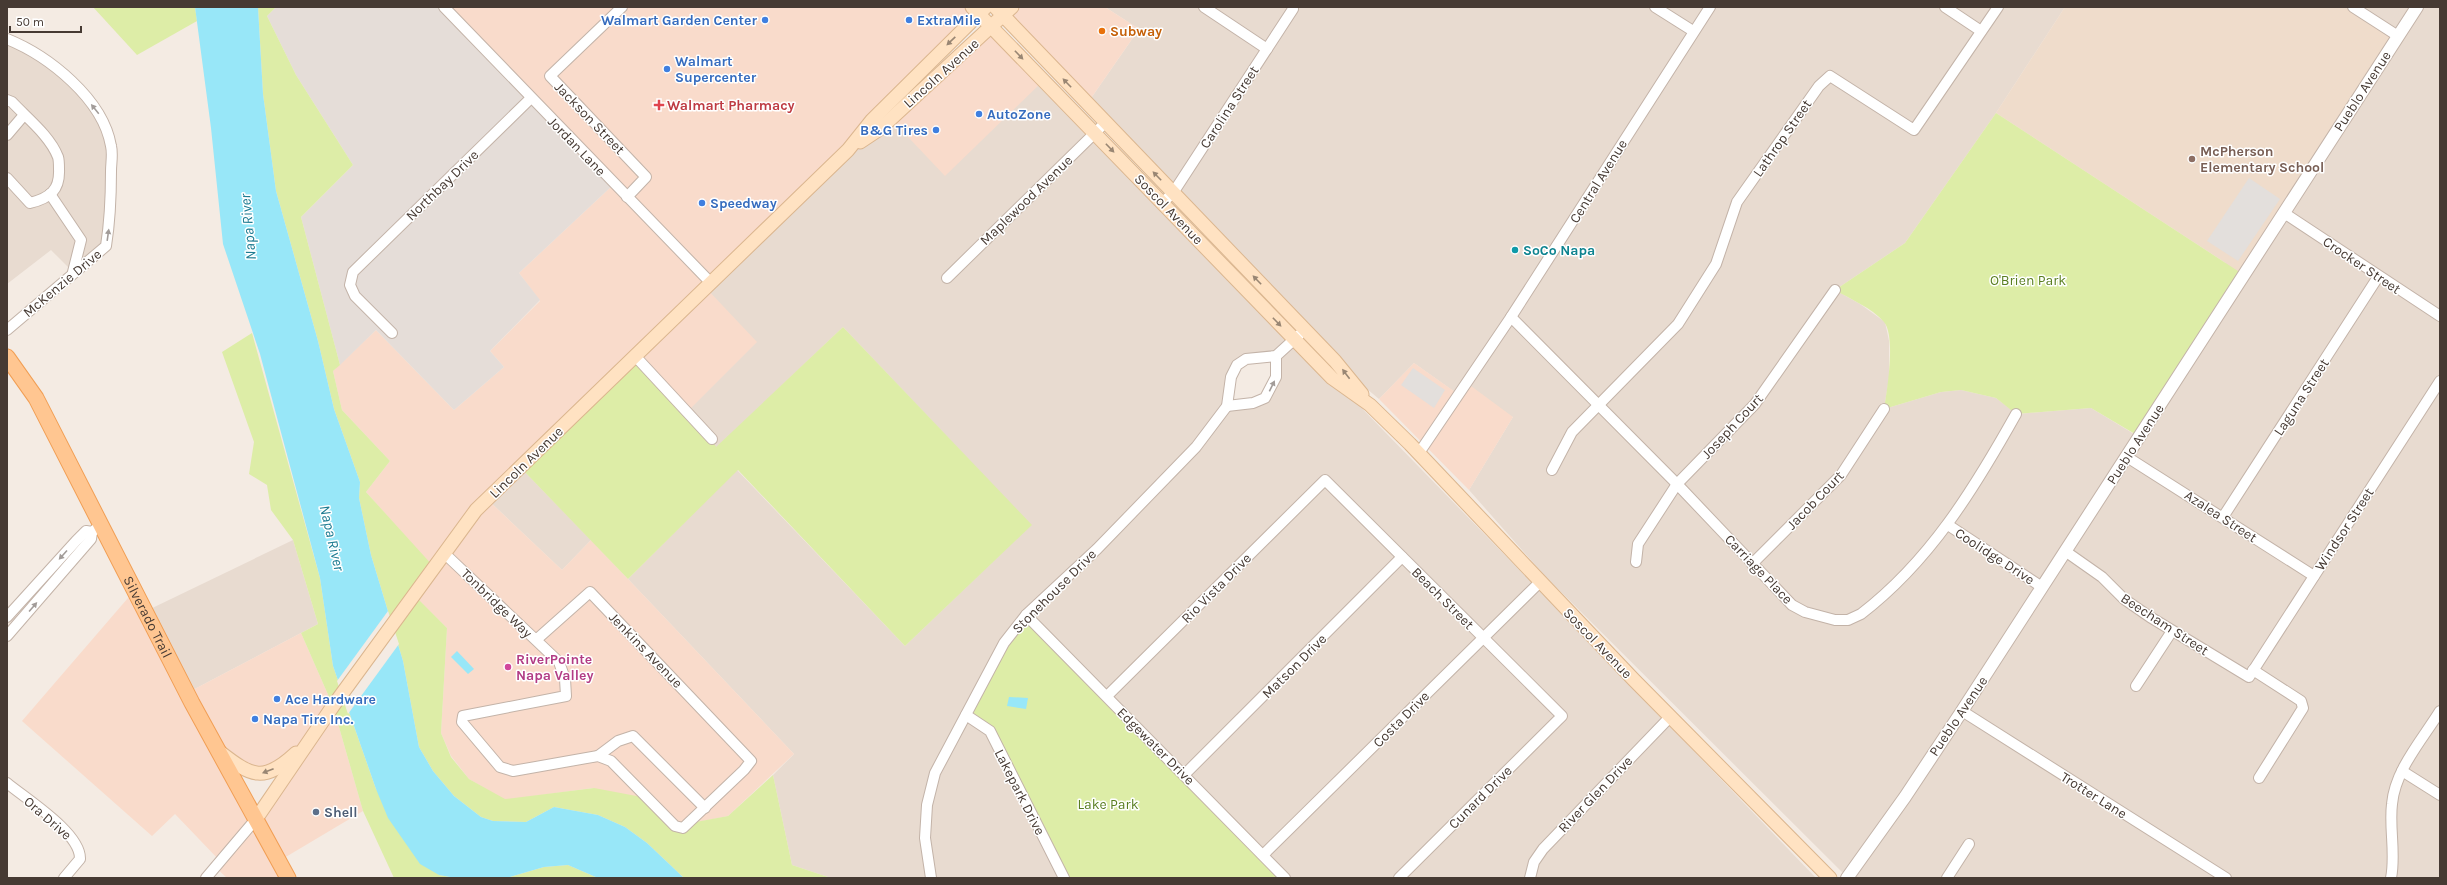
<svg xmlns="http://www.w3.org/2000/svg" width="2447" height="885" viewBox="0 0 2447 885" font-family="Karla,sans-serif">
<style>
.residential{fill:#e8dbd0;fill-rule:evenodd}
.commercial{fill:#f9dbcb;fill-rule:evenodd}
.industrial{fill:#e5ddd8}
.education{fill:#efdccb}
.green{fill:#ddeda7}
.parking{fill:#e3dfdc}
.water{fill:#98e7f8}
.pier{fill:#f4ebe3}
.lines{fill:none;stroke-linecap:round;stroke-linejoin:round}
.minor-casing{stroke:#c3b3a8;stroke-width:12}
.tertiary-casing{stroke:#c3b3a8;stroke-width:14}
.secondary-casing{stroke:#dbb68f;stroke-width:15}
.primary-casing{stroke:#f19e54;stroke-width:17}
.minor{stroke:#fff;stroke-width:10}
.tertiary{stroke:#fff;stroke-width:12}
.secondary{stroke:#ffe2c2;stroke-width:13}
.primary{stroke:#ffc691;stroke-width:15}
.oneway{fill:#998673}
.oneway2{fill:#a29c99}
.shop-dot{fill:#3f7fe0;stroke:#fff;stroke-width:1.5}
.food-dot{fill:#e8710a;stroke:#fff;stroke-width:1.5}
.health-dot{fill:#e0444e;stroke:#fff;stroke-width:1.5}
.education-dot{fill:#8d6e63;stroke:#fff;stroke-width:1.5}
.culture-dot{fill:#0f9aa8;stroke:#fff;stroke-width:1.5}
.hotel-dot{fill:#d1479c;stroke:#fff;stroke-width:1.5}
.service-dot{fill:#5c6f8a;stroke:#fff;stroke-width:1.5}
.labels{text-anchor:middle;stroke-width:3;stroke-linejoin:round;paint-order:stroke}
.shop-label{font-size:14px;font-weight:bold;fill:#366cbe;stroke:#fff;text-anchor:start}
.food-label{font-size:14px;font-weight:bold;fill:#c56008;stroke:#fff;text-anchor:start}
.street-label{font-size:14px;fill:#463a33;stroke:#fff}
.health-label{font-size:14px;font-weight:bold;fill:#be3a42;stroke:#fff;text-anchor:start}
.education-label{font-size:14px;font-weight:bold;fill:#785e54;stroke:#fff;text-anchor:start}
.culture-label{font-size:14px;font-weight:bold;fill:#0d838f;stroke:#fff;text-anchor:start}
.park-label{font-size:14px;fill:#597e20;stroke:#fff}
.hotel-label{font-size:14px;font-weight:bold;fill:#b23c85;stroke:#fff;text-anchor:start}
.service-label{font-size:14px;font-weight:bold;fill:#4e5e75;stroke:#fff;text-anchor:start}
.water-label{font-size:15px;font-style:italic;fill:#1d7c92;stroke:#fff}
</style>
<rect width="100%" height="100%" fill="#f4ebe3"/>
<g class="residential">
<polygon points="1105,7 2065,7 1996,113 1905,243 1835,290 1860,304 1885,322 1889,341 1889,378 1884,409 1941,392 1961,390 1996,398 2017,414 2091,408 2139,437 2353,7 2440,7 2440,878 1848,878 1545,576 1469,490 1513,417 1459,395 1414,363 1379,399 1342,368 1087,104 1139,29"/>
<polygon points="7,39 57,68 99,113 111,146 106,246 73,272 51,250 7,284"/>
<path d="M 1043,81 L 1535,586 L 1816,878 L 1285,878 L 990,731 L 1064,878 L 831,878 L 792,865 L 773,775 L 794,754 L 628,579 L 737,470 L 905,646 L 1031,525 L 843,327 L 716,448 L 687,412 L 706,288 L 848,150 L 891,118 ZM 1276,356 L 1272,389 L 1253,403 L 1227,405 L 1241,361 Z"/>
<polygon points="520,467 591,540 562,570 487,499"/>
<polygon points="293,540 318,624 187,693 144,612"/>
</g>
<g class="commercial">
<polygon points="444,7 972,7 979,14 706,288 757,342 687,412 635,357 487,499 562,570 591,540 794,754 728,816 688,824 683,828 593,788 505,800 469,779 451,756 441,733 447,628 413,595 433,567 366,492 390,461 342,410 333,371 376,330 454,410 504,367 490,351 540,301 519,273 614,184"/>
<polygon points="1012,7 1105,7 1139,29 1087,104 1003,16"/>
<polygon points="992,27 1043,81 945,176 891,119"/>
<polygon points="1414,363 1458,394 1467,383 1513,417 1469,490 1379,399"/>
<path d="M 134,591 L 187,693 L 301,633 L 333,706 L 363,811 L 279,861 L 288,878 L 227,878 L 215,867 L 220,861 L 175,814 L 152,836 L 22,721 ZM 219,752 L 267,772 L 292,765 L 256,818 Z"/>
</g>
<polygon class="industrial" points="276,7 444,7 614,184 519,273 540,300 490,351 504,367 454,410 376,330 340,365 301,217 353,165 296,75 267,16"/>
<polygon class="education" points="2065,7 2353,7 2398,36 2244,275 1996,113"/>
<g class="green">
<polygon points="93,7 195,7 197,21 137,55"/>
<polygon points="258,7 276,7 267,16 296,75 353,165 301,217 340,365 333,371 342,410 390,461 366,492 434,567 414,595 447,628 441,733 451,757 469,779 505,799 594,788 647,798 674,826 728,816 773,775 792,865 831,878 684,878 647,843 625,827 598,815 554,807 526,822 493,821 481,817 454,796 433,771 419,747 403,661 371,555 359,498 360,482 334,409 318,341 276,191 263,94"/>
<path d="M 1996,113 L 2244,275 L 2140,437 L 2091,408 L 2016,414 L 1996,398 L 1961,390 L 1941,392 L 1884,409 C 1887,391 1896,336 1884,322 C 1872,308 1850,299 1835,290 L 1905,243 Z"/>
<polygon points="843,327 1032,525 905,646 738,470 628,579 520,467 636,357 712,439 716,447"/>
<polygon points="252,333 320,578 333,666 376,789 439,875 456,878 394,878 363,811 333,706 301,633 318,624 293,540 271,510 267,485 249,474 254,442 222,352"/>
<polygon points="1026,615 1285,878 1062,878 990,731 966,715"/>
<polygon points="568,865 598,878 506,878 544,867"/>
</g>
<g class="parking">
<polygon points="2249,178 2280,199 2238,261 2207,241"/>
<polygon points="1413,368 1445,390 1434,408 1401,385"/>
</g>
<g class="water">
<polygon points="195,7 258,7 263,94 276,191 318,341 334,409 360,482 359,498 371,555 403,661 419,747 433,771 454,796 481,817 493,821 526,822 554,807 598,815 625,827 647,843 684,878 598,878 568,865 544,867 506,878 456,878 439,875 420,864 388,818 376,789 333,666 320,578 260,354 223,244 211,128"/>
<polygon points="457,651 474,669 468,674 451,657"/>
<polygon points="1009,697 1028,698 1026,709 1007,706"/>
</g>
<polygon class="pier" points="388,611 399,644 348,714 337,681"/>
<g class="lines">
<g class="minor-casing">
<g id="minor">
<polyline points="444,7 711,283"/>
<polyline points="622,7 550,76 646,177 627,197"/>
<polyline points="1204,7 1267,49"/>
<polyline points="1655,7 1693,31"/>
<polyline points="1945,7 1981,31"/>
<polyline points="2353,7 2398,36"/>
<path d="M 7,39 C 49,56 103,99 111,146 C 113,154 111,163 111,171 C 111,196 110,221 106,246 L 7,330"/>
<path d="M 7,100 L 12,102 C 27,118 50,136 58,157 C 59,160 59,166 59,169 C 60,190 50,198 30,203 L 7,178"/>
<polyline points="7,135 24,115"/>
<polyline points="50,194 81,240 73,272"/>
<polyline points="1163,202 1173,193 1293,9"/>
<polyline points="2284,213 2440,316"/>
<polyline points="947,278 1105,123"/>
<path d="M 1511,317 L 1677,484 L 1792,605 L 1805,612 L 1835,620 L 1848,620 L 1861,614 C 1930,561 1974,489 2016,414"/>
<polyline points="392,333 355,296 350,285 353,272 530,99"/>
<polyline points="636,357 712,439"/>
<polyline points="1227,406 1253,403 1265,398 1276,377 1276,356"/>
<polyline points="1419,453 1511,317 1710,7"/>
<polyline points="2127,457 2314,576"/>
<polyline points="1552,470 1572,432 1678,324 1716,264 1737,202 1819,86 1830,76 1914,130 1998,7"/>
<polyline points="2223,517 2378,277"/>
<polyline points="1948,525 2042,587"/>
<polyline points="2065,551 2102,577 2124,599 2150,617 2249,677 2440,381"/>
<polyline points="444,553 559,662 565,679 566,696 463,716 462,722 500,767 513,771 598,756 611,761 675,826 683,828 744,770 751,761 590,592 536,640"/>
<polyline points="1636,562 1638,544 1677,484 1755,404 1835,290"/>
<polyline points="1752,564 1841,475 1884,409"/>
<polyline points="1026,615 1285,878"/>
<polyline points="7,617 76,541 86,531 92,532 97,528"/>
<polyline points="7,636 91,539 92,532"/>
<polyline points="2253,670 2301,701 2303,708 2259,778"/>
<polyline points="2136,686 2172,631"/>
<polyline points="1107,696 1325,480 1562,716 1399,878"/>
<polyline points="1962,711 2226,878"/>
<polyline points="966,715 990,731 1064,878"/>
<polyline points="598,756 618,741 633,736 705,808"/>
<polyline points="2402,771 2440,795"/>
<polyline points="1185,774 1402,557"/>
<path d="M 7,783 C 26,799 81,833 80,859 L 64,878"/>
<polyline points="1263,855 1540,582"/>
<polyline points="206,878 256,819"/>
<polyline points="931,878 925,838 927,805 935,773 1004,643 1026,615 1097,549 1196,447 1227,406 1231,377 1237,365 1246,359 1276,356 1299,335"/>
<polyline points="1530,878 1534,862 1543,849 1670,717"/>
<polyline points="1947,878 1969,844"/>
<path d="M 2391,878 C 2396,854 2389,828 2392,804 C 2395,770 2422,740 2440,711"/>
</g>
</g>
<g class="tertiary-casing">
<polyline id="tertiary" points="1847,878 1905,797 1962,711 2417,7"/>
</g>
<g class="secondary-casing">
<g id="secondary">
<polyline points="972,7 1332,378 1370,405 1410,444 1634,680 1830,878"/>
<polyline points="995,7 1335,361 1362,394"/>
<polyline points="860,142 881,128 1012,7"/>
<path d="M 220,752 C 252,777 264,783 296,753"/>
<polyline points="256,819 333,706 476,510 848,150 872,120 986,7"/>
</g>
</g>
<g class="primary-casing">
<g id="primary">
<path id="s1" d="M 7,357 L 36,398 L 192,703 L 288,878"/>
</g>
</g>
<use href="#minor" class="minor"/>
<use href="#tertiary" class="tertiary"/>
<use href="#secondary" class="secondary"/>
<use href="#primary" class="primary"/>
</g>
<defs><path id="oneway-solid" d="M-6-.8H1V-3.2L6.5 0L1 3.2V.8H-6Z"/></defs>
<g class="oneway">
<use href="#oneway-solid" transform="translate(951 41) rotate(136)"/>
<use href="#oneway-solid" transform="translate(1019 55) rotate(46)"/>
<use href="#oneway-solid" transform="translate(1067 83) rotate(-134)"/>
<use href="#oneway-solid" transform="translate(1110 148) rotate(46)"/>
<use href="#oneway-solid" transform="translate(1157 176) rotate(-134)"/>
<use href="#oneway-solid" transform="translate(1257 280) rotate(-134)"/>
<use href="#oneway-solid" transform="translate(1277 322) rotate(46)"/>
<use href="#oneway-solid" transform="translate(1346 374) rotate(-127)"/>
<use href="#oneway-solid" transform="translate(268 771) rotate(159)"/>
</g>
<g class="oneway2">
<use href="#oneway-solid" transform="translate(95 109) rotate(-129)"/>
<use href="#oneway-solid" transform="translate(108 235) rotate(-82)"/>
<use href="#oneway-solid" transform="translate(1272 386) rotate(-64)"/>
<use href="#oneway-solid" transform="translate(63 555) rotate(132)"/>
<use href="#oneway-solid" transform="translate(33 607) rotate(-49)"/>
</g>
<g class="shop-dot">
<circle cx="765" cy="20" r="4"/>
<circle cx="909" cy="20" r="4"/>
<circle cx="667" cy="69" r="4"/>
<circle cx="979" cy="114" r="4"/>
<circle cx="936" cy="130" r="4"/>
<circle cx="702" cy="203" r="4"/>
<circle cx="277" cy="699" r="4"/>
<circle cx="255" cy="719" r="4"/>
</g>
<circle class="food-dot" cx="1102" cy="31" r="4"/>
<path class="health-dot" d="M657 99h4v4h4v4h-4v4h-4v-4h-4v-4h4z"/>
<circle class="education-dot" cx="2192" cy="159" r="4"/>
<circle class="culture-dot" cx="1515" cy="250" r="4"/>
<circle class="hotel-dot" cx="508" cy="667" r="4"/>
<circle class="service-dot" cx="316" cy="812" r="4"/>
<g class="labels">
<g class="shop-label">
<text x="757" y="25" text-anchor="end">Walmart Garden Center</text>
<text x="917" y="25">ExtraMile</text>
<text x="675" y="66">Walmart<tspan x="675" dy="16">Supercenter</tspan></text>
<text x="987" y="119">AutoZone</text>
<text x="928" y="135" text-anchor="end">B&amp;G Tires</text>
<text x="710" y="208">Speedway</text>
<text x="285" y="704">Ace Hardware</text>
<text x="263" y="724">Napa Tire Inc.</text>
</g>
<g class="food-label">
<text x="1110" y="36">Subway</text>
</g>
<g class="street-label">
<text transform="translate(941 73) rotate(-42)" y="5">Lincoln Avenue</text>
<text transform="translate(2362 91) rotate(-57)" y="5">Pueblo Avenue</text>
<text transform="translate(1229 107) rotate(-57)" y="5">Carolina Street</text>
<text transform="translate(590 118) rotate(46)" y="5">Jackson Street</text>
<text transform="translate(1782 138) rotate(-55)" y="5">Lathrop Street</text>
<text transform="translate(577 146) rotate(46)" y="5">Jordan Lane</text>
<text transform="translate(1598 181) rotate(-58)" y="5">Central Avenue</text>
<text transform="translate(442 185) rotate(-44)" y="5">Northbay Drive</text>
<text transform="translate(1026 200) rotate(-44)" y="5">Maplewood Avenue</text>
<text transform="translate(1169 209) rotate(46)" y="5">Soscol Avenue</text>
<text transform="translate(2362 265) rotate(34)" y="5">Crocker Street</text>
<text transform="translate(62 283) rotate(-40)" y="5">McKenzie Drive</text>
<text transform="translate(2301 397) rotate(-57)" y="5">Laguna Street</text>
<text transform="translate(1732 426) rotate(-47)" y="5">Joseph Court</text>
<text transform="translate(2135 444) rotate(-57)" y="5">Pueblo Avenue</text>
<text transform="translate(526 462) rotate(-44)" y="5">Lincoln Avenue</text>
<text transform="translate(1815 500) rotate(-46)" y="5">Jacob Court</text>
<text transform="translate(2221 516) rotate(33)" y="5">Azalea Street</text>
<text transform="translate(2344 529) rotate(-57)" y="5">Windsor Street</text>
<text transform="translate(1995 556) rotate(33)" y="5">Coolidge Drive</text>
<text transform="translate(1759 569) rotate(46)" y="5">Carriage Place</text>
<text transform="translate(1216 588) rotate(-45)" y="5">Rio Vista Drive</text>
<text transform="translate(1054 591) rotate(-45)" y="5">Stonehouse Drive</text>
<text transform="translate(1443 598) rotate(45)" y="5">Beach Street</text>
<text transform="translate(497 603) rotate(44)" y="5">Tonbridge Way</text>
<text dy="5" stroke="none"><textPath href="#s1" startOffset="296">Silverado Trail</textPath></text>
<text transform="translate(2165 624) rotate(33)" y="5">Beecham Street</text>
<text transform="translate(1598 643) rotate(46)" y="5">Soscol Avenue</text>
<text transform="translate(646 650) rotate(46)" y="5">Jenkins Avenue</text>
<text transform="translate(1294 666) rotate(-45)" y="5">Matson Drive</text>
<text transform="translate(1958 716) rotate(-56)" y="5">Pueblo Avenue</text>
<text transform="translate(1401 719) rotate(-45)" y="5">Costa Drive</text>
<text transform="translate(1156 746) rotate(45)" y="5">Edgewater Drive</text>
<text transform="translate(1020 792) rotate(63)" y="5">Lakepark Drive</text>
<text transform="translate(1595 794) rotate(-46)" y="5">River Glen Drive</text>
<text transform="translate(2094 795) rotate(32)" y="5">Trotter Lane</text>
<text transform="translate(1480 797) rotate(-45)" y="5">Cunard Drive</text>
<text transform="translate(48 818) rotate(41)" y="5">Ora Drive</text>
</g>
<g class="health-label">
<text x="667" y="110">Walmart Pharmacy</text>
</g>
<g class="education-label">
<text x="2200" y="156">McPherson<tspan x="2200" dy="16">Elementary School</tspan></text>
</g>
<g class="culture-label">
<text x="1523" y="255">SoCo Napa</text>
</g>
<g class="park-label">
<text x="2028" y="285">O'Brien Park</text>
<text x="1108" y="809">Lake Park</text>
</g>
<g class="hotel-label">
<text x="516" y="664">RiverPointe<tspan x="516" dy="16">Napa Valley</tspan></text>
</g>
<g class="service-label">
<text x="324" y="817">Shell</text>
</g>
<g class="water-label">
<text transform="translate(248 227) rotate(-95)" y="5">Napa River</text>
<text transform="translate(332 538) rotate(77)" y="5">Napa River</text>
</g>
</g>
<rect width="2447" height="885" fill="none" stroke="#463a33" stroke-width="16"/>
<path d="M10 26v6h71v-6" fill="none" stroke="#463a33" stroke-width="2"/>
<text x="16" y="26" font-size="12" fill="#463a33" stroke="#ffffff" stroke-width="3" paint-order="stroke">50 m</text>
</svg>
